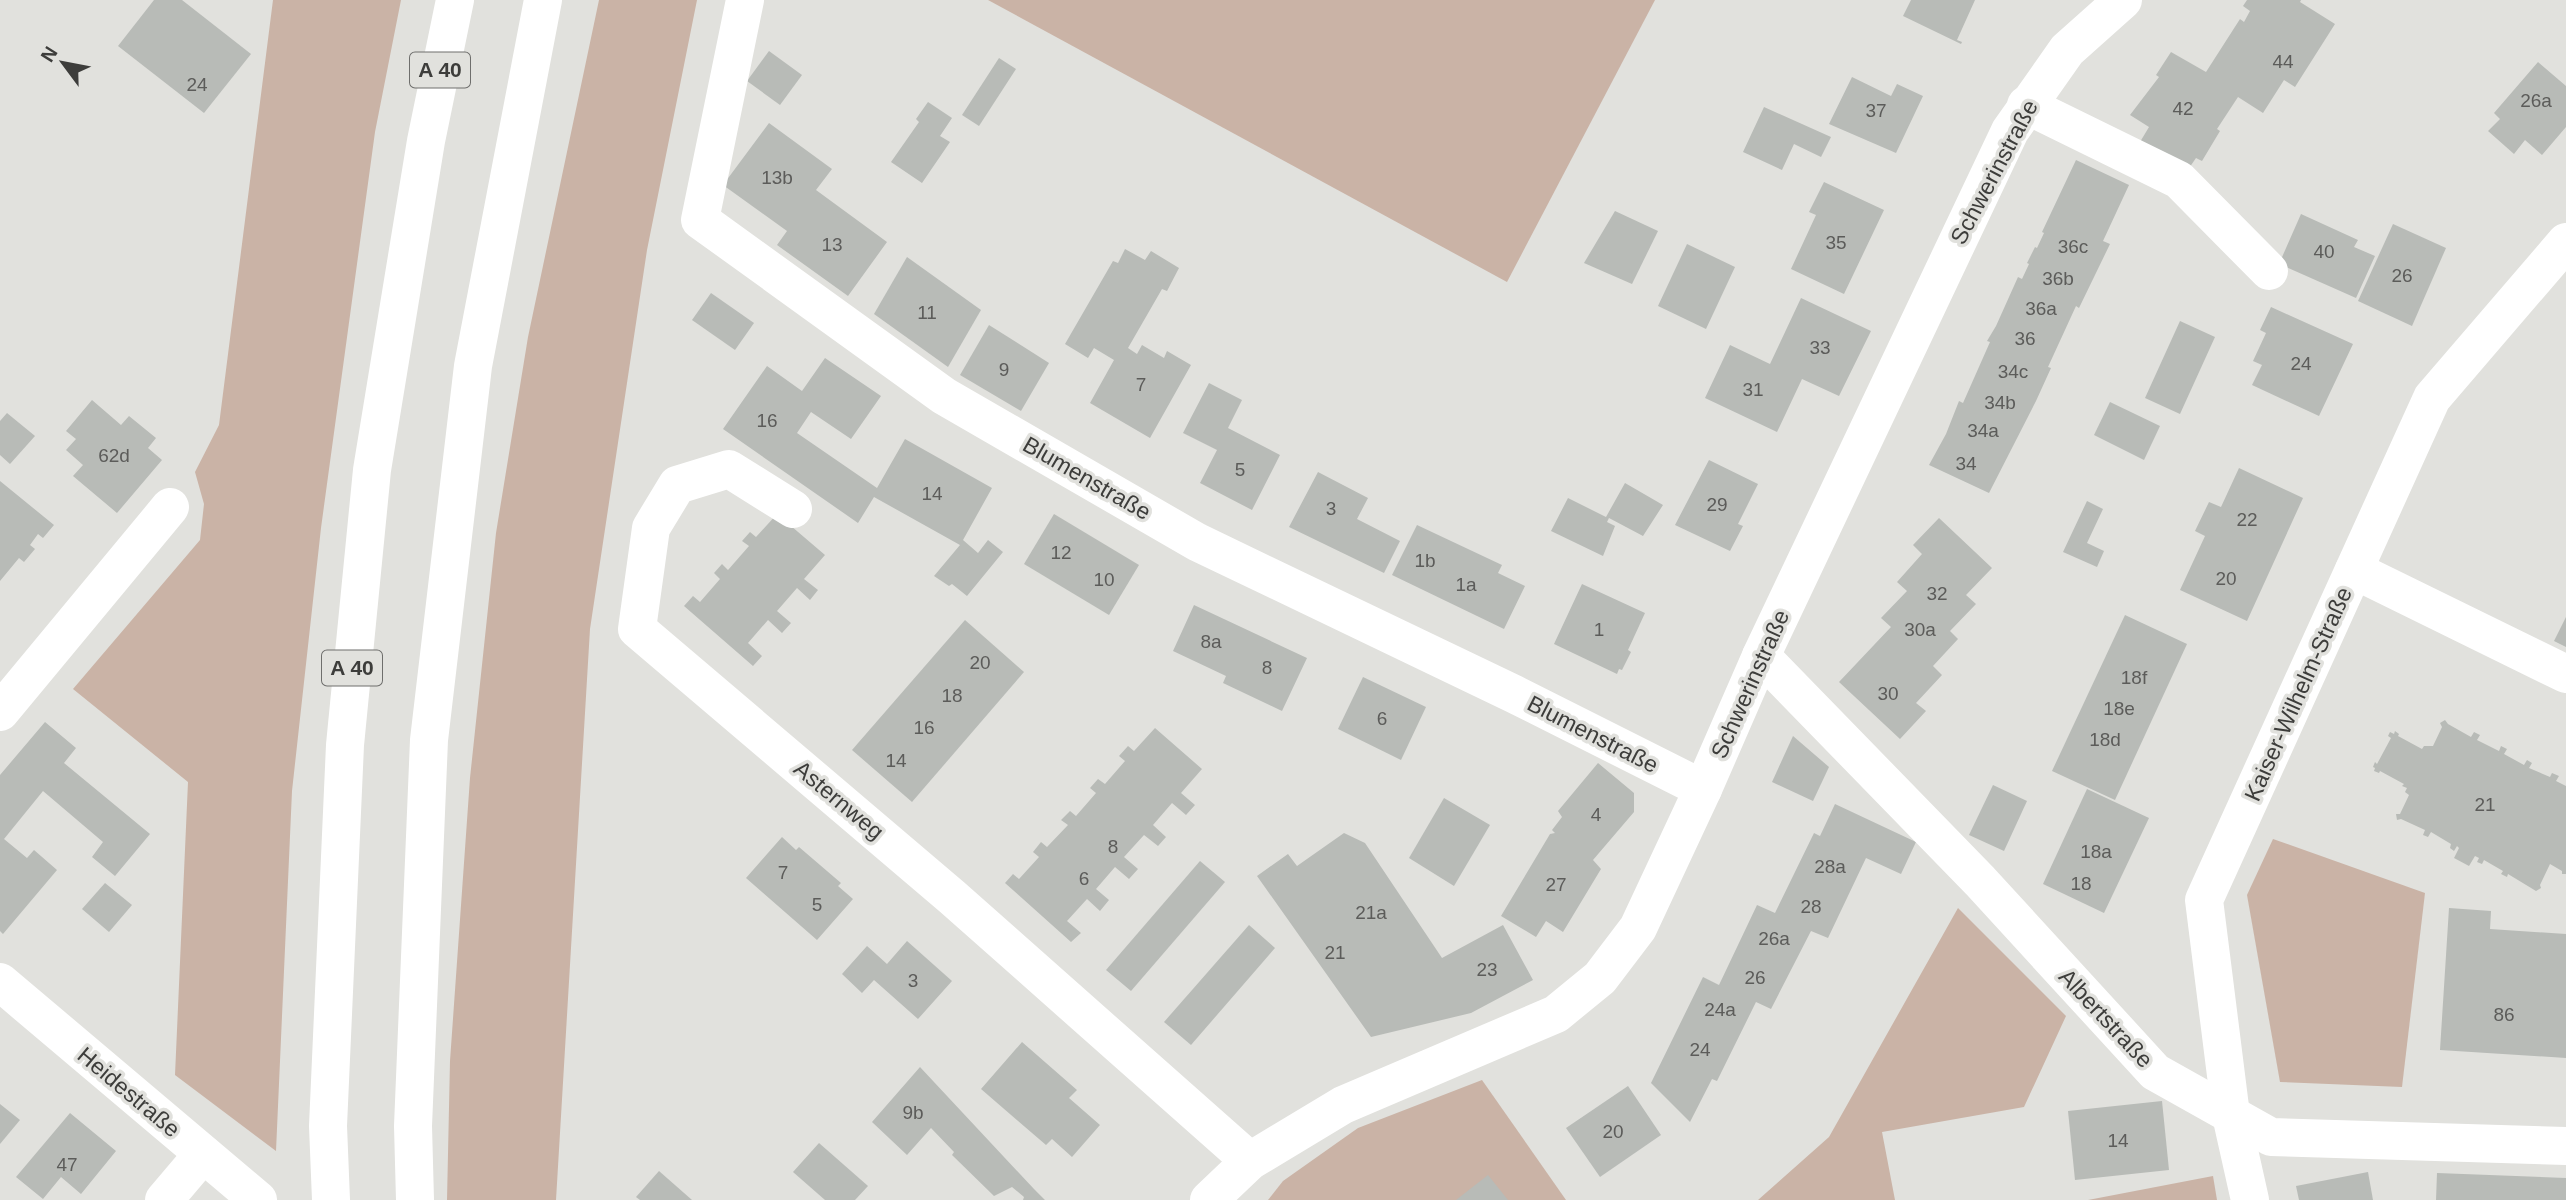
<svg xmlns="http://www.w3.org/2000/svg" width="2566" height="1200" viewBox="0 0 2566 1200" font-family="Helvetica,sans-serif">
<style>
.green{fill:#cab3a6}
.building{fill:#b8bbb7}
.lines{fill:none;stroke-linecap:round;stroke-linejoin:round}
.minor{stroke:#fff;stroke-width:38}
.highway{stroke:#fff;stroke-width:38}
.labels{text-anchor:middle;stroke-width:7;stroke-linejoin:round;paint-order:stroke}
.number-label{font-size:19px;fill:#5c5c5a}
.shield{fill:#e1e1dd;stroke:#6e6e6c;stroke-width:2}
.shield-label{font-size:21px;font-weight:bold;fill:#3d3d3b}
.street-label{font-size:23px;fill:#3d3d3b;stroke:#e1e1dd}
</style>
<rect width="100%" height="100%" fill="#e1e1dd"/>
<g class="green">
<polygon points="273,0 401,0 375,132 321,528 292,791 276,1151 175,1075 188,782 73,689 200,540 204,504 195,472 219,425"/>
<polygon points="599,0 697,0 647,250 590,629 556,1200 447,1200 450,1061 470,778 496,533 528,337"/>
<polygon points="988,0 1655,0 1507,282"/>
<polygon points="2273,839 2425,893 2402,1087 2280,1082 2247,895"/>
<polygon points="1958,908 2066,1016 2024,1107 1882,1132 1895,1200 1758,1200 1829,1137"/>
<polygon points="1482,1080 1566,1200 1268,1200 1283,1181 1358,1128"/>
<polygon points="2213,1176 2217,1200 2088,1200"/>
</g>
<g class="building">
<polygon points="154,0 182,0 251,54 204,113 118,46"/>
<polygon points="1911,0 1975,0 1957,40 1962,42 1961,44 1903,16"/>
<polygon points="2247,0 2301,0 2300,2 2335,24 2295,87 2284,80 2263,113 2238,97 2217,129 2220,131 2202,161 2196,158 2185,174 2137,147 2149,127 2130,115 2159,77 2156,75 2171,52 2206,72 2240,19 2244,22 2250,11 2243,6"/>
<polygon points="769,51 802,75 780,105 747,81"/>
<polygon points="999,58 1016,69 979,126 962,115"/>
<polygon points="2538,62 2566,86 2566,127 2542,155 2525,140 2514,154 2488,131 2500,119 2494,113"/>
<polygon points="1852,77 1891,96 1897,84 1923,96 1896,153 1829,124"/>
<polygon points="928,102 952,118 940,136 950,142 922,183 891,162 919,122 916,119"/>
<polygon points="1764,107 1831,137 1821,157 1794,144 1782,170 1743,152"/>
<polygon points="769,123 832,169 816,190 887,242 848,296 777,245 787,231 723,185"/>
<polygon points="2076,160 2129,185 2103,241 2110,244 2079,308 2076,306 2048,367 2051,368 2036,401 1989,493 1929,465 1946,434 1959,401 1963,403 1990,342 1987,341 1996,326 2018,277 2022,279 2029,264 2027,263 2035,247 2037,248 2044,233 2042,232"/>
<polygon points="1824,182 1884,210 1844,294 1791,269 1816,215 1809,212"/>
<polygon points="1615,211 1658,231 1632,284 1584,263"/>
<polygon points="2301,214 2358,240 2354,247 2375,256 2356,298 2279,264"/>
<polygon points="2393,224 2446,248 2412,326 2358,301"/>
<polygon points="1687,244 1735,267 1706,329 1658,306"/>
<polygon points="1125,249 1145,260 1151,251 1179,268 1167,291 1162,289 1128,348 1137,354 1142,345 1164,358 1167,351 1191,365 1150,438 1090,403 1114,360 1094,348 1088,358 1065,344 1113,261 1118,263"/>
<polygon points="907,257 981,310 948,367 874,314"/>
<polygon points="711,293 754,323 735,350 692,320"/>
<polygon points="1801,298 1871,331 1839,396 1802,379 1777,432 1705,398 1730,345 1770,364"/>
<polygon points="2271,307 2353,344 2319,416 2252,385 2262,365 2253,361 2266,333 2260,330"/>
<polygon points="2180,321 2215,337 2180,414 2145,398"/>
<polygon points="989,325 1049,363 1021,411 960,375"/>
<polygon points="825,358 881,396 851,439 811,412 797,433 877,488 905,439 992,488 963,540 978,553 988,540 1003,552 967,596 952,584 949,586 934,576 960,545 874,497 858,523 723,429 767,366 802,391"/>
<polygon points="1209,383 1242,400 1228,428 1280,455 1252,510 1200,483 1217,450 1183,433"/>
<polygon points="92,400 121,425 129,416 156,438 148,448 162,460 117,513 73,476 83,465 66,450 76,439 66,431"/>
<polygon points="2110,402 2160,426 2144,460 2094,435"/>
<polygon points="7,413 35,436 10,464 0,455 0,421"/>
<polygon points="1709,460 1758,484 1738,524 1743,526 1730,551 1675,525"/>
<polygon points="2239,468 2303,498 2247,621 2180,590 2205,536 2195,531 2209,502 2221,507"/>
<polygon points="1318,472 1368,498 1357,519 1400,541 1384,573 1289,527"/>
<polygon points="0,481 54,525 43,538 38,534 30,545 35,549 24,562 19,558 0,581"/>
<polygon points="1625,483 1663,505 1643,536 1609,518 1607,522 1615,526 1603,556 1551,531 1568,498 1606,517"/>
<polygon points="2087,501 2103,509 2087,543 2104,551 2097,567 2063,552"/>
<polygon points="777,514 825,555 804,579 818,590 810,600 797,588 777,611 791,623 782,633 768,620 748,643 762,656 753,666 684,606 693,596 700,602 720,579 714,573 722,564 728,570 749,546 742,541 750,532 756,537"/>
<polygon points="1054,514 1139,565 1109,615 1024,564"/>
<polygon points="1939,518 1992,568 1966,595 1976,604 1950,631 1958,639 1933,666 1942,675 1916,703 1926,711 1900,739 1839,682 1891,627 1881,618 1907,591 1897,582 1922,554 1913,545"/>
<polygon points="1417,525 1502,565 1498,573 1525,586 1504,629 1392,575"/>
<polygon points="1582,584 1645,613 1628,650 1631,652 1622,670 1619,669 1617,674 1554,644"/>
<polygon points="1194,605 1307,658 1282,711 1223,683 1226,676 1173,651"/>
<polygon points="2125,615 2187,644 2115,800 2052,771"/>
<polygon points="2566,617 2566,647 2554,641"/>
<polygon points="965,620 1024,672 912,802 852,750"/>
<polygon points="1363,677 1426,707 1401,760 1338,729"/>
<polygon points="2445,720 2448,724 2471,737 2474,732 2480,735 2477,740 2499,751 2501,746 2507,749 2504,754 2524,765 2527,760 2532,763 2529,768 2550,777 2552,773 2559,776 2556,781 2566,786 2566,874 2562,874 2562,871 2550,864 2540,885 2541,888 2536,891 2508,874 2507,877 2501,874 2503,871 2484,860 2482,864 2477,862 2479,858 2475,856 2469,866 2454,858 2459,848 2457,846 2454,851 2450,848 2451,844 2431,832 2428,837 2423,835 2425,830 2401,819 2397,820 2396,814 2400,814 2409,795 2405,792 2407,788 2402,786 2404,784 2380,771 2379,773 2374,771 2375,768 2373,767 2375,762 2377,764 2391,738 2388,736 2390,732 2394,734 2395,731 2399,734 2398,736 2422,749 2424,746 2433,746 2442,727 2440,723"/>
<polygon points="45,722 76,748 64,763 150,834 115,876 92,857 103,842 43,791 4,839 27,858 34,850 57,870 3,934 0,931 0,775"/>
<polygon points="1155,728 1202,769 1181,793 1195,805 1186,815 1172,803 1153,825 1166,837 1158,846 1144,835 1124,857 1138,869 1129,879 1115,867 1096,889 1109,900 1100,911 1087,899 1067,921 1081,933 1071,942 1005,883 1013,874 1019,879 1039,857 1033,852 1041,842 1047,847 1068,825 1061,820 1070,811 1076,816 1096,793 1090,788 1098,779 1105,784 1125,761 1119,756 1128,746 1134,751"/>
<polygon points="1793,736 1829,767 1813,801 1772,782"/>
<polygon points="1598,763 1634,793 1634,812 1593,860 1601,869 1563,932 1546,921 1536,937 1501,916 1550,834 1555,833 1552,830 1562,817 1558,811"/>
<polygon points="1993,785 2027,801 2004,851 1969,835"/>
<polygon points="2087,789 2149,818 2104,913 2043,884"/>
<polygon points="1444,798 1490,825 1454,886 1409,858"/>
<polygon points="1835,804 1916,842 1901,874 1866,858 1828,938 1811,931 1771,1009 1756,1002 1717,1081 1712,1079 1690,1122 1651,1083 1703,977 1719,985 1757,905 1775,913 1814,833 1820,836"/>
<polygon points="1344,833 1365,843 1442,958 1503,925 1533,980 1471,1013 1371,1037 1257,876 1288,854 1297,866"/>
<polygon points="782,837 796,850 799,847 841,883 838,886 853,899 817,940 746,878"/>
<polygon points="1200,861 1225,882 1131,991 1106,970"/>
<polygon points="105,883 132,905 109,932 82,909"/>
<polygon points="2449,908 2491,911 2490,929 2566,934 2566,1058 2440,1050"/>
<polygon points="1249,925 1275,948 1191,1045 1164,1022"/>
<polygon points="907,941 952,981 918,1019 874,980 862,993 842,974 867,946 887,964"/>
<polygon points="1022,1042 1077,1090 1069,1098 1100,1125 1072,1157 1052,1139 1046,1145 981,1089"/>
<polygon points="920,1067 1034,1189 1045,1200 1023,1200 1024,1197 1012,1187 994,1196 952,1155 954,1152 931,1128 907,1155 872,1122"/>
<polygon points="1628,1086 1661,1135 1600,1177 1566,1128"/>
<polygon points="2162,1101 2169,1170 2075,1180 2068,1111"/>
<polygon points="0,1104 20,1120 0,1144"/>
<polygon points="70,1113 116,1151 81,1194 61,1177 43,1199 16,1177"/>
<polygon points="819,1143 868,1186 855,1200 825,1200 793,1172"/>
<polygon points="659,1171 692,1200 640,1200 636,1197"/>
<polygon points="2368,1172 2373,1200 2299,1200 2296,1186"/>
<polygon points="2437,1173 2566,1178 2566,1200 2436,1200"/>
<polygon points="1488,1175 1508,1200 1456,1200"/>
</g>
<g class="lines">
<g class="minor">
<polyline points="745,0 700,220 944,396 1197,542 1514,694 1703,789"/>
<polyline points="2026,105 2179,180 2269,271"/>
<polyline points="793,509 729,469 677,485 651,528 637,629 952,897 1250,1161"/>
<polyline points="2354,570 2566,674"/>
<polyline points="1761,656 1980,881 2155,1072 2271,1137 2566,1146"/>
<polyline points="0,712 170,507"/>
<polyline points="0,982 258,1200"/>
<polyline points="164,1200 203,1154"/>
<polyline points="1209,1200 1250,1161 1343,1105 1556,1014 1600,978 1638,928 1703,789 1761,656 2010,131 2067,50 2123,0"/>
<polyline points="2250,1200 2231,1115 2204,900 2432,398 2566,242"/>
</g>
<g class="highway">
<polyline points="331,1200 328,1126 345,745 372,470 426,141 455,0"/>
<polyline points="415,1200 413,1126 429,740 473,366 543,0"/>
</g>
</g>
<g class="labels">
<g class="number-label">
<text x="2283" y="68">44</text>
<text x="197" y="91">24</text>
<text x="2536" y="107">26a</text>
<text x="2183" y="115">42</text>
<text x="1876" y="117">37</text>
<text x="777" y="184">13b</text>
<text x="1836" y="249">35</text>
<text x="832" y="251">13</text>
<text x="2073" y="253">36c</text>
<text x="2324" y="258">40</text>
<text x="2402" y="282">26</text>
<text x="2058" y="285">36b</text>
<text x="2041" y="315">36a</text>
<text x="927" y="319">11</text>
<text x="2025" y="345">36</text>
<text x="1820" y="354">33</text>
<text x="2301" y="370">24</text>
<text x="1004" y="376">9</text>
<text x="2013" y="378">34c</text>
<text x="1141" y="391">7</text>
<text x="1753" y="396">31</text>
<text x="2000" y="409">34b</text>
<text x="767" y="427">16</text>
<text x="1983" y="437">34a</text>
<text x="114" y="462">62d</text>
<text x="1966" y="470">34</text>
<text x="1240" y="476">5</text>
<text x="932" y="500">14</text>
<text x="1717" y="511">29</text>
<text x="1331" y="515">3</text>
<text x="2247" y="526">22</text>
<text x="1061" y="559">12</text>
<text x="1425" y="567">1b</text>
<text x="2226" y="585">20</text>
<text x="1104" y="586">10</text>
<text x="1466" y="591">1a</text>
<text x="1937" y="600">32</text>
<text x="1599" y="636">1</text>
<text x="1920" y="636">30a</text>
<text x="1211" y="648">8a</text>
<text x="980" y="669">20</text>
<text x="1267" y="674">8</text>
<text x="2134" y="684">18f</text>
<text x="1888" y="700">30</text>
<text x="952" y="702">18</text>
<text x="2119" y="715">18e</text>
<text x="1382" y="725">6</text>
<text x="924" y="734">16</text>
<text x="2105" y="746">18d</text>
<text x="896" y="767">14</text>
<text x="2485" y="811">21</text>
<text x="1596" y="821">4</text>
<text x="1113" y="853">8</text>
<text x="2096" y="858">18a</text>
<text x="1830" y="873">28a</text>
<text x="783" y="879">7</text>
<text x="1084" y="885">6</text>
<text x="2081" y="890">18</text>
<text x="1556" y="891">27</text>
<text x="817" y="911">5</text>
<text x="1811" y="913">28</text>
<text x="1371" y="919">21a</text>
<text x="1774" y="945">26a</text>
<text x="1335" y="959">21</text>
<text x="1487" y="976">23</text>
<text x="1755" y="984">26</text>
<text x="913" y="987">3</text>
<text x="1720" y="1016">24a</text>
<text x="2504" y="1021">86</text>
<text x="1700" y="1056">24</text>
<text x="913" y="1119">9b</text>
<text x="1613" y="1138">20</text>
<text x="2118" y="1147">14</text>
<text x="67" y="1171">47</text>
</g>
<g class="shield">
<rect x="410" y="52.5" width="60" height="35" rx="5"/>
<rect x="322" y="650.5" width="60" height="35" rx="5"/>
</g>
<g class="shield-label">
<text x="440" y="77">A 40</text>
<text x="352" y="675">A 40</text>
</g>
<g class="street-label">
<text transform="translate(1994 172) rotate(-62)" y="8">Schwerinstraße</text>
<text transform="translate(1087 478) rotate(30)" y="8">Blumenstraße</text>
<text transform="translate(1750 684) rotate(-66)" y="8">Schwerinstraße</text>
<text transform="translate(2298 694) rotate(-66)" y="8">Kaiser-Wilhelm-Straße</text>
<text transform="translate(1593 734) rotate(27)" y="8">Blumenstraße</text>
<text transform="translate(839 800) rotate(40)" y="8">Asternweg</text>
<text transform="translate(2106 1018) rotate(47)" y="8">Albertstraße</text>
<text transform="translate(129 1092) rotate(40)" y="8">Heidestraße</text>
</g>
</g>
<g transform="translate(63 63) rotate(302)" stroke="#e1e1dd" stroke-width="5" paint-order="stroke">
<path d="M0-5L12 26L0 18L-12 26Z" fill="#3d3d3b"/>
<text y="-10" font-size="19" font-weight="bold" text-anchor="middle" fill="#3d3d3b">N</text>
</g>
</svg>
